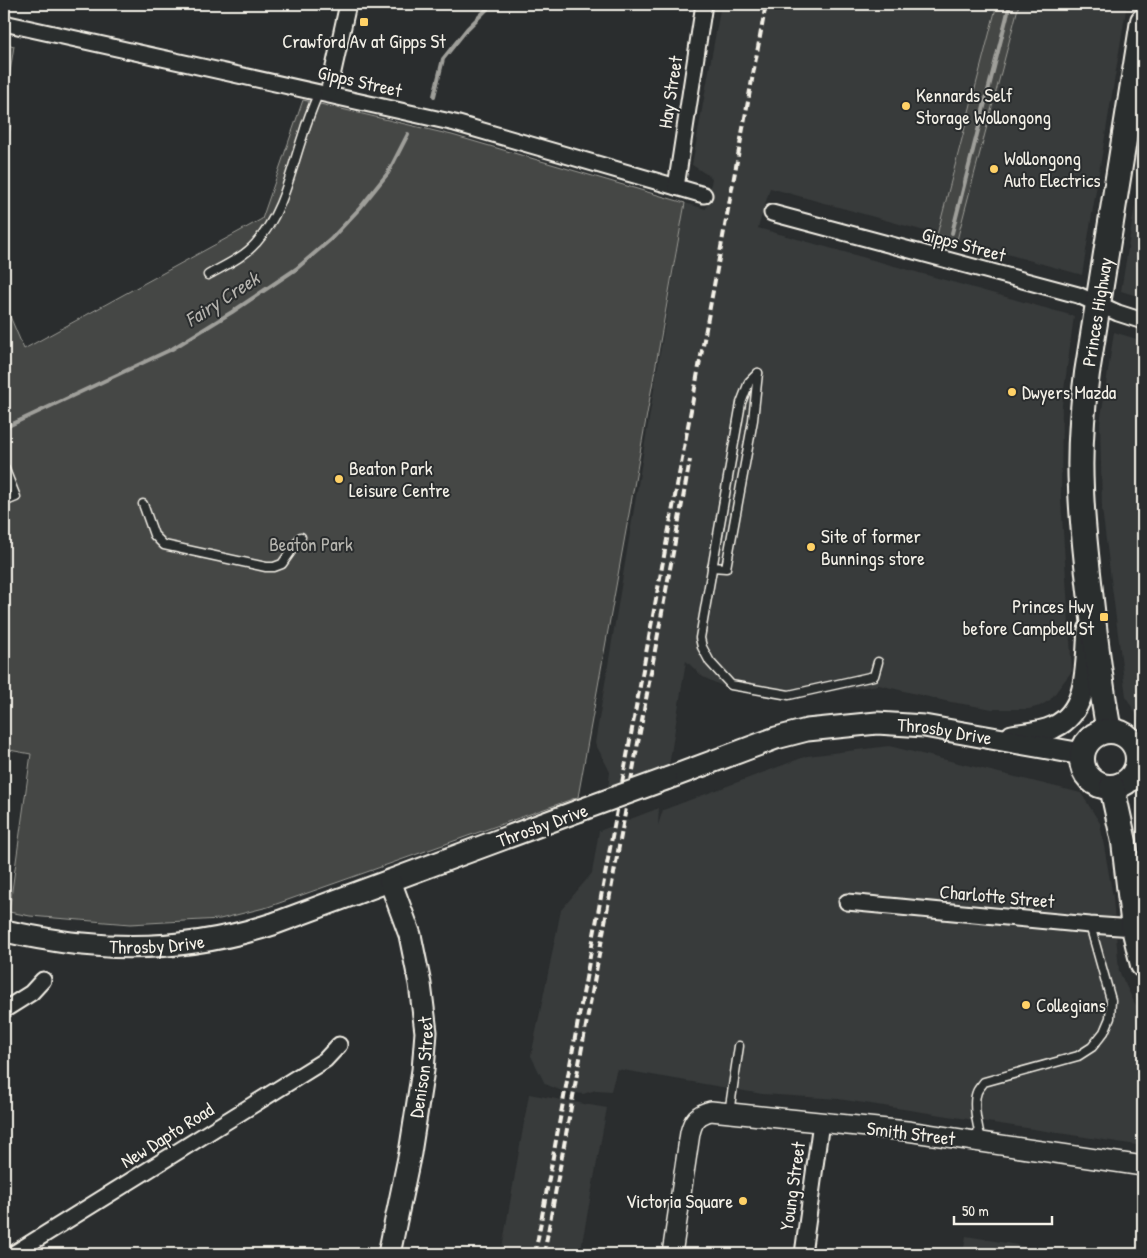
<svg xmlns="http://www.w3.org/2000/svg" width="1147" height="1258" viewBox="0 0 1147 1258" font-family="'Patrick Hand',sans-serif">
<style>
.built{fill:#373a3a}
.green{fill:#444645;stroke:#9c9c96}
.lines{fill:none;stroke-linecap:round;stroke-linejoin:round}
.stream{stroke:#9f9f9a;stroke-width:4}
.service-casing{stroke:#f4f1e8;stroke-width:11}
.minor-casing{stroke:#f4f1e8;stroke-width:19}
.tertiary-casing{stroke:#f4f1e8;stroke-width:22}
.secondary-casing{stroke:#f4f1e8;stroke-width:25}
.primary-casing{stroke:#f4f1e8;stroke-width:28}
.service{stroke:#2a2d2e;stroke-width:8}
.minor{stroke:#2a2d2e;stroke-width:15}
.tertiary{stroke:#2a2d2e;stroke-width:19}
.secondary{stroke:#2a2d2e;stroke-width:21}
.primary{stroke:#2a2d2e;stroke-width:24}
.rail{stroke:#f4f1e8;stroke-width:4;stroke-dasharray:8 4;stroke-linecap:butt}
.secondary-bridge-casing{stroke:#f4f1e8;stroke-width:25;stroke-linecap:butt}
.secondary-bridge{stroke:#2a2d2e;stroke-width:21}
.poi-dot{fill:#ffd166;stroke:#2a2d2e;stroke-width:2}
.labels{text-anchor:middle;stroke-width:4;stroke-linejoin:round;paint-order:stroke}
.poi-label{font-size:19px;fill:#f4f1e8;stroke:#2a2d2e;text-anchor:start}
.street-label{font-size:19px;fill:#f4f1e8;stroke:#2a2d2e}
.park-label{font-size:19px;fill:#b6b5af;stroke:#2a2d2e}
.water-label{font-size:20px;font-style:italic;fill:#b5b3ae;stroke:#2a2d2e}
</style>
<rect width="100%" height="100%" fill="#2a2d2e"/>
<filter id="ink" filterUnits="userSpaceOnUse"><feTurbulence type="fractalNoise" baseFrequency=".02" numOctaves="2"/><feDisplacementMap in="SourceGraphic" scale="10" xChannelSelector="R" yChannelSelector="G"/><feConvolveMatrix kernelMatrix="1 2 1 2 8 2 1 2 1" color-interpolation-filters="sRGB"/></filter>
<g filter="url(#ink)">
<g class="built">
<polygon points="721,4 1127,4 1082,275 770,188 758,228 1074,316 1062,405 1061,499 1072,671 1050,700 1040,706 1029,709 992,709 945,701 879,685 785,698 727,688 703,677 686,661 669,766 608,788 610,772 595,743 685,203 706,209 712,178 692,165"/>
<polygon points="1143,156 1143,298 1121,291"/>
<polygon points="1114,332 1143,341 1143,724 1140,721 1126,697 1102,509 1100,423"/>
<polygon points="889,746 1081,793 1100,823 1113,897 1119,971 1134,1002 1143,1014 1143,1146 838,1099 762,1094 617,1069 611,1091 596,1090 583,1094 562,1091 545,1084 531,1056 561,910 592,873 599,831 659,808 658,825 663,810 807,756"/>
<polygon points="529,1094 607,1108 580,1254 501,1254"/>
<polygon points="966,1236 984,1239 1068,1254 963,1254"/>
</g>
<g class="green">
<polygon points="997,4 1019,4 957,240 937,235"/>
<polygon points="4,43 14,46 4,111"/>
<polygon points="303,100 452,135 685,203 578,797 268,907 220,919 130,924 30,916 9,912 31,754 4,749 4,285 6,307 24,349 262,219"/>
<polygon points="4,122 11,123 4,164"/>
</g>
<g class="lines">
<g class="stream">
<polyline points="434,96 443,59 467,29 492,4"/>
<polyline points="952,233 1010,4"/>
<polyline points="4,428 172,349 232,312 296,269 330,240 360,208 388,173 408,134"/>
</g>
<g class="service-casing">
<g id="service">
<path d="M 208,275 C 224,266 244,257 256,243 C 283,213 290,173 303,135 C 307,121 313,106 319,92"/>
<polyline points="758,373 749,382 741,403 700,638 702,647 710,662 731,685 789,695 874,676 878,662"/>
<polyline points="4,467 16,497 4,502"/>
<polyline points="143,504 154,535 164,545 224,558 266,567 274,567 282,564 301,537"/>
<polyline points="712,567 726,568 753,420 758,373"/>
<polyline points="729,1113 739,1046"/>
<path d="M 982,1142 C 978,1130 972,1104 977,1092 C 978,1089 982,1085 984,1082 L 1078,1056 L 1092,1047 L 1104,1032 L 1110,1018 L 1111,1000 L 1090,925"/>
</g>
</g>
<g class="minor-casing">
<g id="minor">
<polyline points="4,23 455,123 704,195"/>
<polyline points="328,94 348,4"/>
<polyline points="676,187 704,4"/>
<polyline points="772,213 1078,295 1118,313 1143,321"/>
<polyline points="847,902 1090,925 1134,928 1142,927"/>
<polyline points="4,1010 31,993 43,980"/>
<polyline points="13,1254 325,1060 339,1045"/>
<polyline points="803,1254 821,1122"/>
</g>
</g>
<g class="tertiary-casing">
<g id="tertiary">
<polyline points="1137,766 1143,767"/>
<path d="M 672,1254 L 690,1133 C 693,1120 698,1114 711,1111 L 907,1131 L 1143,1166"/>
</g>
</g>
<g class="secondary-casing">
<g id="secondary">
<path d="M 1012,736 C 1026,734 1042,733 1054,727 C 1090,711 1086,663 1089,630"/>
<path id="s1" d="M 666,779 L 776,738 L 807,730 L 877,723 L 924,726 L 1082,754"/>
<path id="s2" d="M 4,931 C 30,936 57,942 83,944 C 148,951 211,944 273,924 L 578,811"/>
<path id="s3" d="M 389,1254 L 410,1153 L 423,1070 L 426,1032 L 420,984 L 410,935 L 390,881"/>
</g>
</g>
<g class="primary-casing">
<g id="primary">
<path id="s4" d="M 1109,731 C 1100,684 1095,637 1090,591 C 1086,556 1082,522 1081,488 C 1079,449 1082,411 1087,373 L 1143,21"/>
<circle cx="1110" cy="759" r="28"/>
<polyline points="1112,787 1124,842 1134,928 1143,965"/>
</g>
</g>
<use href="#service" class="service"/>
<use href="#minor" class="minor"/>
<use href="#tertiary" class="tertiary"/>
<use href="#secondary" class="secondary"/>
<use href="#primary" class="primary"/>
<g class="rail">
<polyline points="535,1254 766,4"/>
<polyline points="544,1254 690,460"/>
</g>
<g class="secondary-bridge-casing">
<polyline id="secondary-bridge" points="578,811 666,779"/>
</g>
<use href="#secondary-bridge" class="secondary-bridge"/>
</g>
</g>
<g class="poi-dot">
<rect x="359" y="17" width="10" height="10" rx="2.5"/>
<circle cx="906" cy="106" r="5"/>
<circle cx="994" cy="169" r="5"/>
<circle cx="1012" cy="392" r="5"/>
<circle cx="339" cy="479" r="5"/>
<circle cx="811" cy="547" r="5"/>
<rect x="1099" y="612" width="10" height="10" rx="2.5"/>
<circle cx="1026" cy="1005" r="5"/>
<circle cx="743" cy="1201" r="5"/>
</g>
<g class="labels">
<g class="poi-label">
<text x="364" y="48" text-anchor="middle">Crawford Av at Gipps St</text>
<text x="916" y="102">Kennards Self<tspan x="916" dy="22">Storage Wollongong</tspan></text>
<text x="1004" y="165">Wollongong<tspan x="1004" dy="22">Auto Electrics</tspan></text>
<text x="1022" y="399">Dwyers Mazda</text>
<text x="349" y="475">Beaton Park<tspan x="349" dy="22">Leisure Centre</tspan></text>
<text x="821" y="543">Site of former<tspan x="821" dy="22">Bunnings store</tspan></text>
<text x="1094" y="613" text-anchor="end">Princes Hwy<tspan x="1094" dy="22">before Campbell St</tspan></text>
<text x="1036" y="1012">Collegians</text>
<text x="733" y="1208" text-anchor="end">Victoria Square</text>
</g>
<g class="street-label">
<text transform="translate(360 81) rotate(13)" y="7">Gipps Street</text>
<text transform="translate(670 92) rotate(-81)" y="7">Hay Street</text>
<text transform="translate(964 244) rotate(15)" y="7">Gipps Street</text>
<text dy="7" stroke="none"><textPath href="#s4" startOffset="422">Princes Highway</textPath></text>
<text dy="7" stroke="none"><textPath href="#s1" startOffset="288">Throsby Drive</textPath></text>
<text transform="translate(542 825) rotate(-20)" y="7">Throsby Drive</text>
<text transform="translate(997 896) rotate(5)" y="7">Charlotte Street</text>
<text dy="7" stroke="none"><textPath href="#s2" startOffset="154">Throsby Drive</textPath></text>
<text dy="7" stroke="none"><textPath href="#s3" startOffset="190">Denison Street</textPath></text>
<text transform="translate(911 1133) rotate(7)" y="7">Smith Street</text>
<text transform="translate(167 1135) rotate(-32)" y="7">New Dapto Road</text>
<text transform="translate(792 1186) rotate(-82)" y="7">Young Street</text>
</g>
<g class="park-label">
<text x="311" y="551">Beaton Park</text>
</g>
<g class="water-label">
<text transform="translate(222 299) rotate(-33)" y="7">Fairy Creek</text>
</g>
</g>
<rect width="1147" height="1258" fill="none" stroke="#2a2d2e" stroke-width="20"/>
<rect x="10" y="10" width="1127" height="1238" fill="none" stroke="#f4f1e8" stroke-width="2" filter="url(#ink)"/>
<path d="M954 1216v8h98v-8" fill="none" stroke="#f4f1e8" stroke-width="2.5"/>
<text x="962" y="1216" font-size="15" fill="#f4f1e8" stroke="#2a2d2e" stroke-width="4" paint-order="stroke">50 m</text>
</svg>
